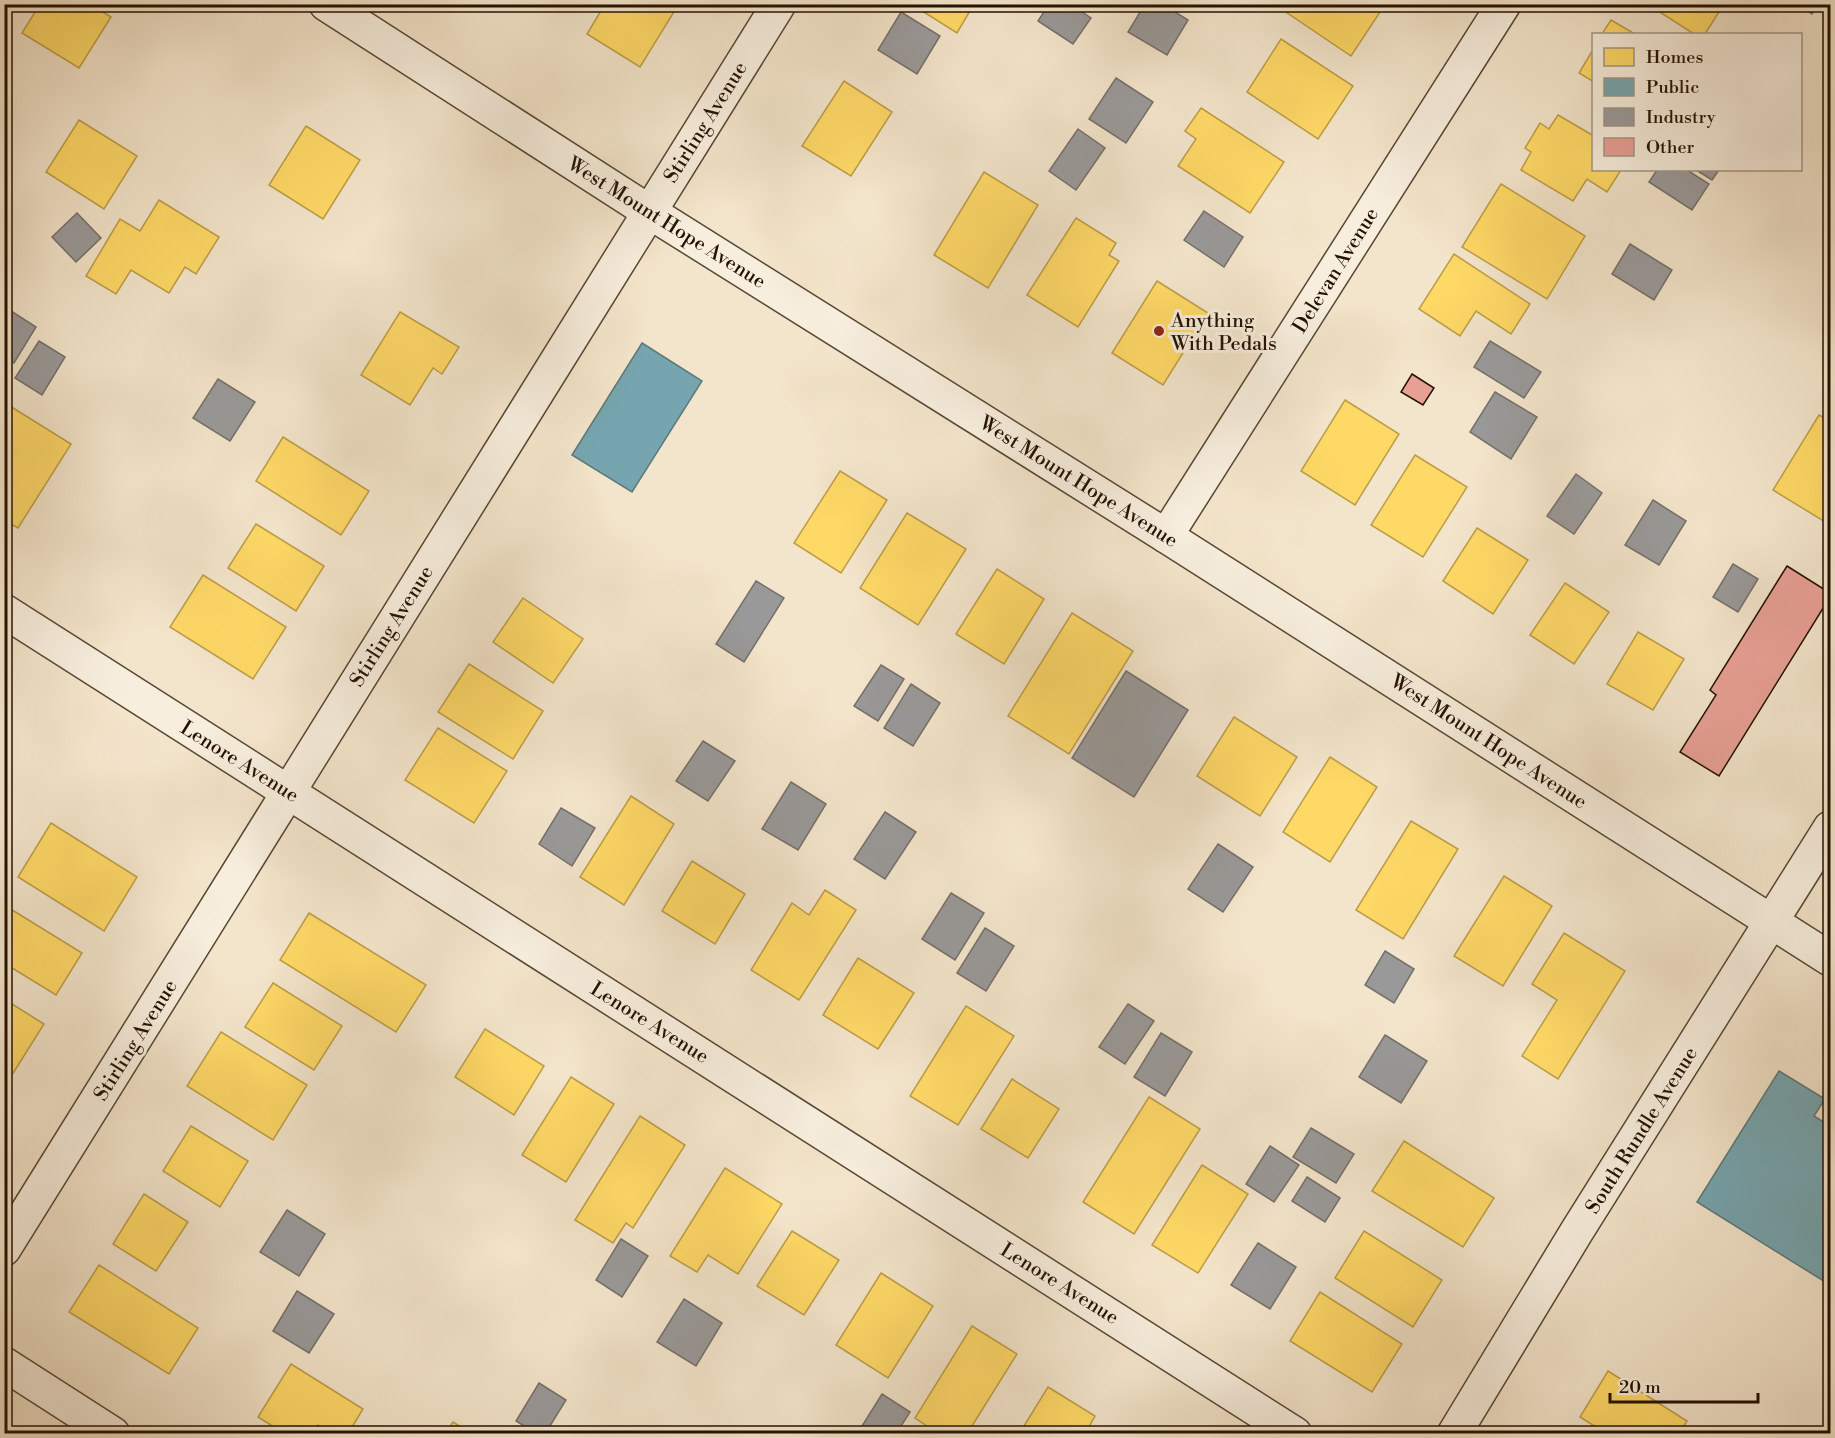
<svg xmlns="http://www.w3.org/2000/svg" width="1835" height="1438" viewBox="0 0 1835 1438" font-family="'Libre Bodoni',serif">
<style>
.homes{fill:#ffd966;stroke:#bd9d47;stroke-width:1.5}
.public{fill:#76a5af;stroke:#5d797a;stroke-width:1.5}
.industry{fill:#999;stroke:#76706b;stroke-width:1.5}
.building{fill:#e8a095;stroke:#241100;stroke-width:1.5}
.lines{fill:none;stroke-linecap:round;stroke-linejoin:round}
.minor-casing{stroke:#584633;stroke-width:36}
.minor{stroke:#f7eedd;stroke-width:33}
.poi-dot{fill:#8f2418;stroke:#f7eedd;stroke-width:2}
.labels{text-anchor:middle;stroke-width:6;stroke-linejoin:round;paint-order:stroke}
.street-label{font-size:20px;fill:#241100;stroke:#f7eedd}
.poi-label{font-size:20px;fill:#241100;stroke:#f7eedd;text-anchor:start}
</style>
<rect width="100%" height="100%" fill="#f3e5cb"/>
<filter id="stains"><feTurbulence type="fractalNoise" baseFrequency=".00333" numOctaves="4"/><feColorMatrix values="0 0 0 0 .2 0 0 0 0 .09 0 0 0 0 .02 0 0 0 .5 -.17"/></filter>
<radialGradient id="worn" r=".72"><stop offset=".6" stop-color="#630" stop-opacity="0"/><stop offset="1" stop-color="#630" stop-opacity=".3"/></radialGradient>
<g class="homes">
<polygon points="40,4 90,4 111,17 79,68 22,33"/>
<polygon points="605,4 673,4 677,7 640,67 587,34"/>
<polygon points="911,4 974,4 957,33"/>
<polygon points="1274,4 1381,4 1384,6 1351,56"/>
<polygon points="1647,4 1724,4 1705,34 1694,34"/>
<polygon points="1611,20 1635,34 1602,34"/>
<polygon points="1281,39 1353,86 1318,139 1247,92"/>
<polygon points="1594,48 1594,82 1579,73"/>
<polygon points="844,81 892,112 851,176 802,146"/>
<polygon points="1201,108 1284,162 1250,213 1178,166 1196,139 1185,131"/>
<polygon points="1558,115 1594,136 1594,170 1621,170 1607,192 1587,179 1573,201 1521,170 1531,152 1525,148 1540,123 1549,129"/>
<polygon points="79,120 137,156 104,209 46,172"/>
<polygon points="306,126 360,160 323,219 269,185"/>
<polygon points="984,172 1038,205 988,288 934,255"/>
<polygon points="1501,184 1585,236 1547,299 1462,247"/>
<polygon points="159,200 219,237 196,274 185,267 169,293 131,270 116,294 86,276 120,219 140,231"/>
<polygon points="1076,218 1116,243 1109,255 1119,261 1078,327 1027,295"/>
<polygon points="1454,254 1530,304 1511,334 1476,311 1460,336 1419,309"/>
<polygon points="1157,281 1208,313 1163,385 1112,353"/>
<polygon points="400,312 459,347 442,374 433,368 410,405 361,375"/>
<polygon points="1345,400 1399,434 1355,505 1301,471"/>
<polygon points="5,403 71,444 18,528 4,520"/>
<polygon points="1819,415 1830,421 1830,525 1773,490"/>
<polygon points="283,437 369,491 341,535 256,481"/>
<polygon points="1415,455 1467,487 1423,557 1371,525"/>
<polygon points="840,471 887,500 841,573 794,543"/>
<polygon points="907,513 966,549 918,625 860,588"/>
<polygon points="256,524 324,566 296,611 228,568"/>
<polygon points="1477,528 1528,560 1493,614 1443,581"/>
<polygon points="997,569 1044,599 1004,664 956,634"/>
<polygon points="203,575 286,627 253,679 170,627"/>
<polygon points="1565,583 1609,612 1574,664 1530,635"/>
<polygon points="523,598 583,639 553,683 493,642"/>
<polygon points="1072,613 1133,651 1069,754 1008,716"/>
<polygon points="1638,632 1684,659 1653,710 1607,684"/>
<polygon points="469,664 543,711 513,759 438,712"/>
<polygon points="1234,717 1297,757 1260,816 1197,776"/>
<polygon points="438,728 507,771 474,823 405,780"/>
<polygon points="1330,757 1377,787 1330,862 1283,832"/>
<polygon points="631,796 674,824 624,905 580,877"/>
<polygon points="1411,821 1458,849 1403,939 1356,910"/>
<polygon points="51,823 137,877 104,931 18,877"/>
<polygon points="692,861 745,894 715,944 662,911"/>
<polygon points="1504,876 1552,906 1503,986 1454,956"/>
<polygon points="825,890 856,910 799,1000 751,970 792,903 809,915"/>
<polygon points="9,908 82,953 56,995 4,963 4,914"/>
<polygon points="309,913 426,985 396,1032 280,960"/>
<polygon points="1564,933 1625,971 1558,1079 1522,1056 1557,1000 1532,984"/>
<polygon points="858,958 914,993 878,1049 823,1015"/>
<polygon points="273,983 342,1026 314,1070 245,1027"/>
<polygon points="4,999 44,1024 12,1075 4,1070"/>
<polygon points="966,1006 1014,1036 958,1125 910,1096"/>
<polygon points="485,1029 544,1066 514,1115 455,1077"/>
<polygon points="221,1032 307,1085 273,1140 187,1086"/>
<polygon points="571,1077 614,1104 566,1182 522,1155"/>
<polygon points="1012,1079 1059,1109 1028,1158 981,1129"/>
<polygon points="1149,1097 1200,1129 1134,1234 1083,1202"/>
<polygon points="640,1116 685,1145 633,1228 626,1223 613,1243 575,1220"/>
<polygon points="191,1126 248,1161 220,1207 163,1171"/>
<polygon points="1404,1141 1494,1198 1463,1247 1372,1191"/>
<polygon points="1202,1165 1248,1194 1198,1273 1152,1245"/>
<polygon points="725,1168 782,1204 738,1274 708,1255 697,1272 670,1256"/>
<polygon points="144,1194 188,1222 156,1271 113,1244"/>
<polygon points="792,1231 839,1260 804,1315 757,1286"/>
<polygon points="1364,1231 1442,1280 1413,1327 1335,1278"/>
<polygon points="99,1265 198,1328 169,1374 69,1312"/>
<polygon points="881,1273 933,1306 888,1378 836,1345"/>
<polygon points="1320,1292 1402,1344 1372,1392 1290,1341"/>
<polygon points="972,1326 1017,1354 967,1434 939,1434 915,1418"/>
<polygon points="291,1364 363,1409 348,1434 332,1434 318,1425 313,1434 285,1434 258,1417"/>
<polygon points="1608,1371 1687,1421 1679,1434 1607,1434 1580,1417"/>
<polygon points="1048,1387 1095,1416 1085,1434 1019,1434"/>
<polygon points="453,1422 472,1434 445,1434"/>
</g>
<g class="public">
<polygon points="642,343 702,381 632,492 572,455"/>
<polygon points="1779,1071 1825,1099 1814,1116 1830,1126 1830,1285 1697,1202"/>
</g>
<g class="industry">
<polygon points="1049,4 1070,4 1091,18 1073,44 1038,21"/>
<polygon points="1085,4 1099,4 1095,11"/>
<polygon points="1145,4 1162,4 1188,20 1167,55 1128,32"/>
<polygon points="1797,4 1818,4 1812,14"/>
<polygon points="901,12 940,36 917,74 878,50"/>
<polygon points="1116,78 1153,102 1126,143 1089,119"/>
<polygon points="1078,129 1105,148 1076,190 1049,171"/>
<polygon points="1657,170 1687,170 1709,184 1692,210 1649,182"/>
<polygon points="1696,170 1719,170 1712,180"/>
<polygon points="1204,211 1243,237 1224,267 1184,240"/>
<polygon points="77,213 101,238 76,262 52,237"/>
<polygon points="1630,244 1672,270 1654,300 1612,274"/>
<polygon points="11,311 36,327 14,363 4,357 4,321"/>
<polygon points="39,341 65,357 42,395 15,378"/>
<polygon points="1490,341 1541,372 1524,398 1474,367"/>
<polygon points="218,379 255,402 230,441 193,418"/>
<polygon points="1495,392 1537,417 1511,459 1470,432"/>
<polygon points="1576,474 1602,493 1574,534 1547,516"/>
<polygon points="1653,500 1686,521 1659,565 1625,545"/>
<polygon points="1733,564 1758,579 1738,612 1713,597"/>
<polygon points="756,581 784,598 744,662 716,644"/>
<polygon points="881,665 904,679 878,721 854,706"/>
<polygon points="1126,671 1188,710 1134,797 1072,758"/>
<polygon points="911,684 940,703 913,746 884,728"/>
<polygon points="703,741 735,761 708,801 676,781"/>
<polygon points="791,782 826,804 798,850 762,829"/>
<polygon points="561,808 595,828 572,866 539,844"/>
<polygon points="885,812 916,832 885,879 854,859"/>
<polygon points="1218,844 1253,867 1223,912 1188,889"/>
<polygon points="951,893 984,913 955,960 922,939"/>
<polygon points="985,928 1014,946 986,991 957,973"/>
<polygon points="1385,951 1414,969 1394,1003 1365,985"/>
<polygon points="1128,1004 1154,1021 1125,1064 1099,1047"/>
<polygon points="1161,1033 1192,1052 1165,1096 1134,1077"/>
<polygon points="1385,1035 1427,1061 1401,1103 1359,1077"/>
<polygon points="1311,1128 1354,1154 1336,1183 1293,1157"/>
<polygon points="1270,1146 1299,1165 1274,1202 1246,1184"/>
<polygon points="1307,1177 1340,1198 1325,1222 1292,1201"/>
<polygon points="287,1210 325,1234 299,1276 260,1252"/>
<polygon points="621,1239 648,1256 622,1297 596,1280"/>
<polygon points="1258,1243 1296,1267 1270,1309 1231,1285"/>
<polygon points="297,1291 334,1314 309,1353 273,1331"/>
<polygon points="684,1299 722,1323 696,1366 657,1342"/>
<polygon points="539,1383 566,1400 545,1434 537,1434 516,1421"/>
<polygon points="882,1394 910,1412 896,1434 857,1434"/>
</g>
<g class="building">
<polygon points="1412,374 1434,388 1423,405 1401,392"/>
<polygon points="1787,566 1830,593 1830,597 1719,776 1680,752 1716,695 1710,690"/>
</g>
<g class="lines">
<g class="minor-casing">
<g id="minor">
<polyline points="326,4 648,211 1166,536 1830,959"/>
<polyline points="1166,536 1504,4"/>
<polyline points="4,611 1295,1434"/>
<path d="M 4,1249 C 263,834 518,417 779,4"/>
<polyline points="4,1364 113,1434"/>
<polyline points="1454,1434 1577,1231 1830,828"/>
</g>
</g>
<use href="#minor" class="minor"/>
</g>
<circle class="poi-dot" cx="1159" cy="331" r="6"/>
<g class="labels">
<g class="street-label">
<text transform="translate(705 122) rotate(-58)" y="7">Stirling Avenue</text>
<text transform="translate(667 222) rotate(32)" y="7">West Mount Hope Avenue</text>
<text transform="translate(1335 270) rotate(-58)" y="7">Delevan Avenue</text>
<text transform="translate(1079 481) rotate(32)" y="7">West Mount Hope Avenue</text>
<text transform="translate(391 626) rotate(-58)" y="7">Stirling Avenue</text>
<text transform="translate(1489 741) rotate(33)" y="7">West Mount Hope Avenue</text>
<text transform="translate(240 761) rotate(32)" y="7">Lenore Avenue</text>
<text transform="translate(650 1022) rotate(32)" y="7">Lenore Avenue</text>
<text transform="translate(135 1040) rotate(-58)" y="7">Stirling Avenue</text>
<text transform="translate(1641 1130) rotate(-58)" y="7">South Rundle Avenue</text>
<text transform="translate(1060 1283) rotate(32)" y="7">Lenore Avenue</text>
</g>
<g class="poi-label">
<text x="1171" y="327">Anything<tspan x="1171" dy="23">With Pedals</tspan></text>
</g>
</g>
<rect width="1835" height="1438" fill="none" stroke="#f3e5cb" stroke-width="24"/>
<rect x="6" y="6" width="1823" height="1426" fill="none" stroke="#241100" stroke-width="3"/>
<rect x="12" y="12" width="1811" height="1414" fill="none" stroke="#241100" stroke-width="1.5"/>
<rect x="1592" y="33" width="210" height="138" fill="#f7eedd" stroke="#a39685" stroke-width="1.5"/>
<rect x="1604" y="48" width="30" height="18" fill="#ffd966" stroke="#a39685" stroke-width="1.5"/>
<text x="1646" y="63" font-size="18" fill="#241100">Homes</text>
<rect x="1604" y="78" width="30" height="18" fill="#76a5af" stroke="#a39685" stroke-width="1.5"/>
<text x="1646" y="93" font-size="18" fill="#241100">Public</text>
<rect x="1604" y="108" width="30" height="18" fill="#999999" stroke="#a39685" stroke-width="1.5"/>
<text x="1646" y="123" font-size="18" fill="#241100">Industry</text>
<rect x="1604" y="138" width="30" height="18" fill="#e8a095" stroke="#a39685" stroke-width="1.5"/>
<text x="1646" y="153" font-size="18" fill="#241100">Other</text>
<path d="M1610 1393v9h148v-9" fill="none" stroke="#241100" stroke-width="3"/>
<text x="1619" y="1393" font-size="18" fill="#241100" stroke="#f7eedd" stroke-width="4.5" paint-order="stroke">20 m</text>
<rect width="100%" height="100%" filter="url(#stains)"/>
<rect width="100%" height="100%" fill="url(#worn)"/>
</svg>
